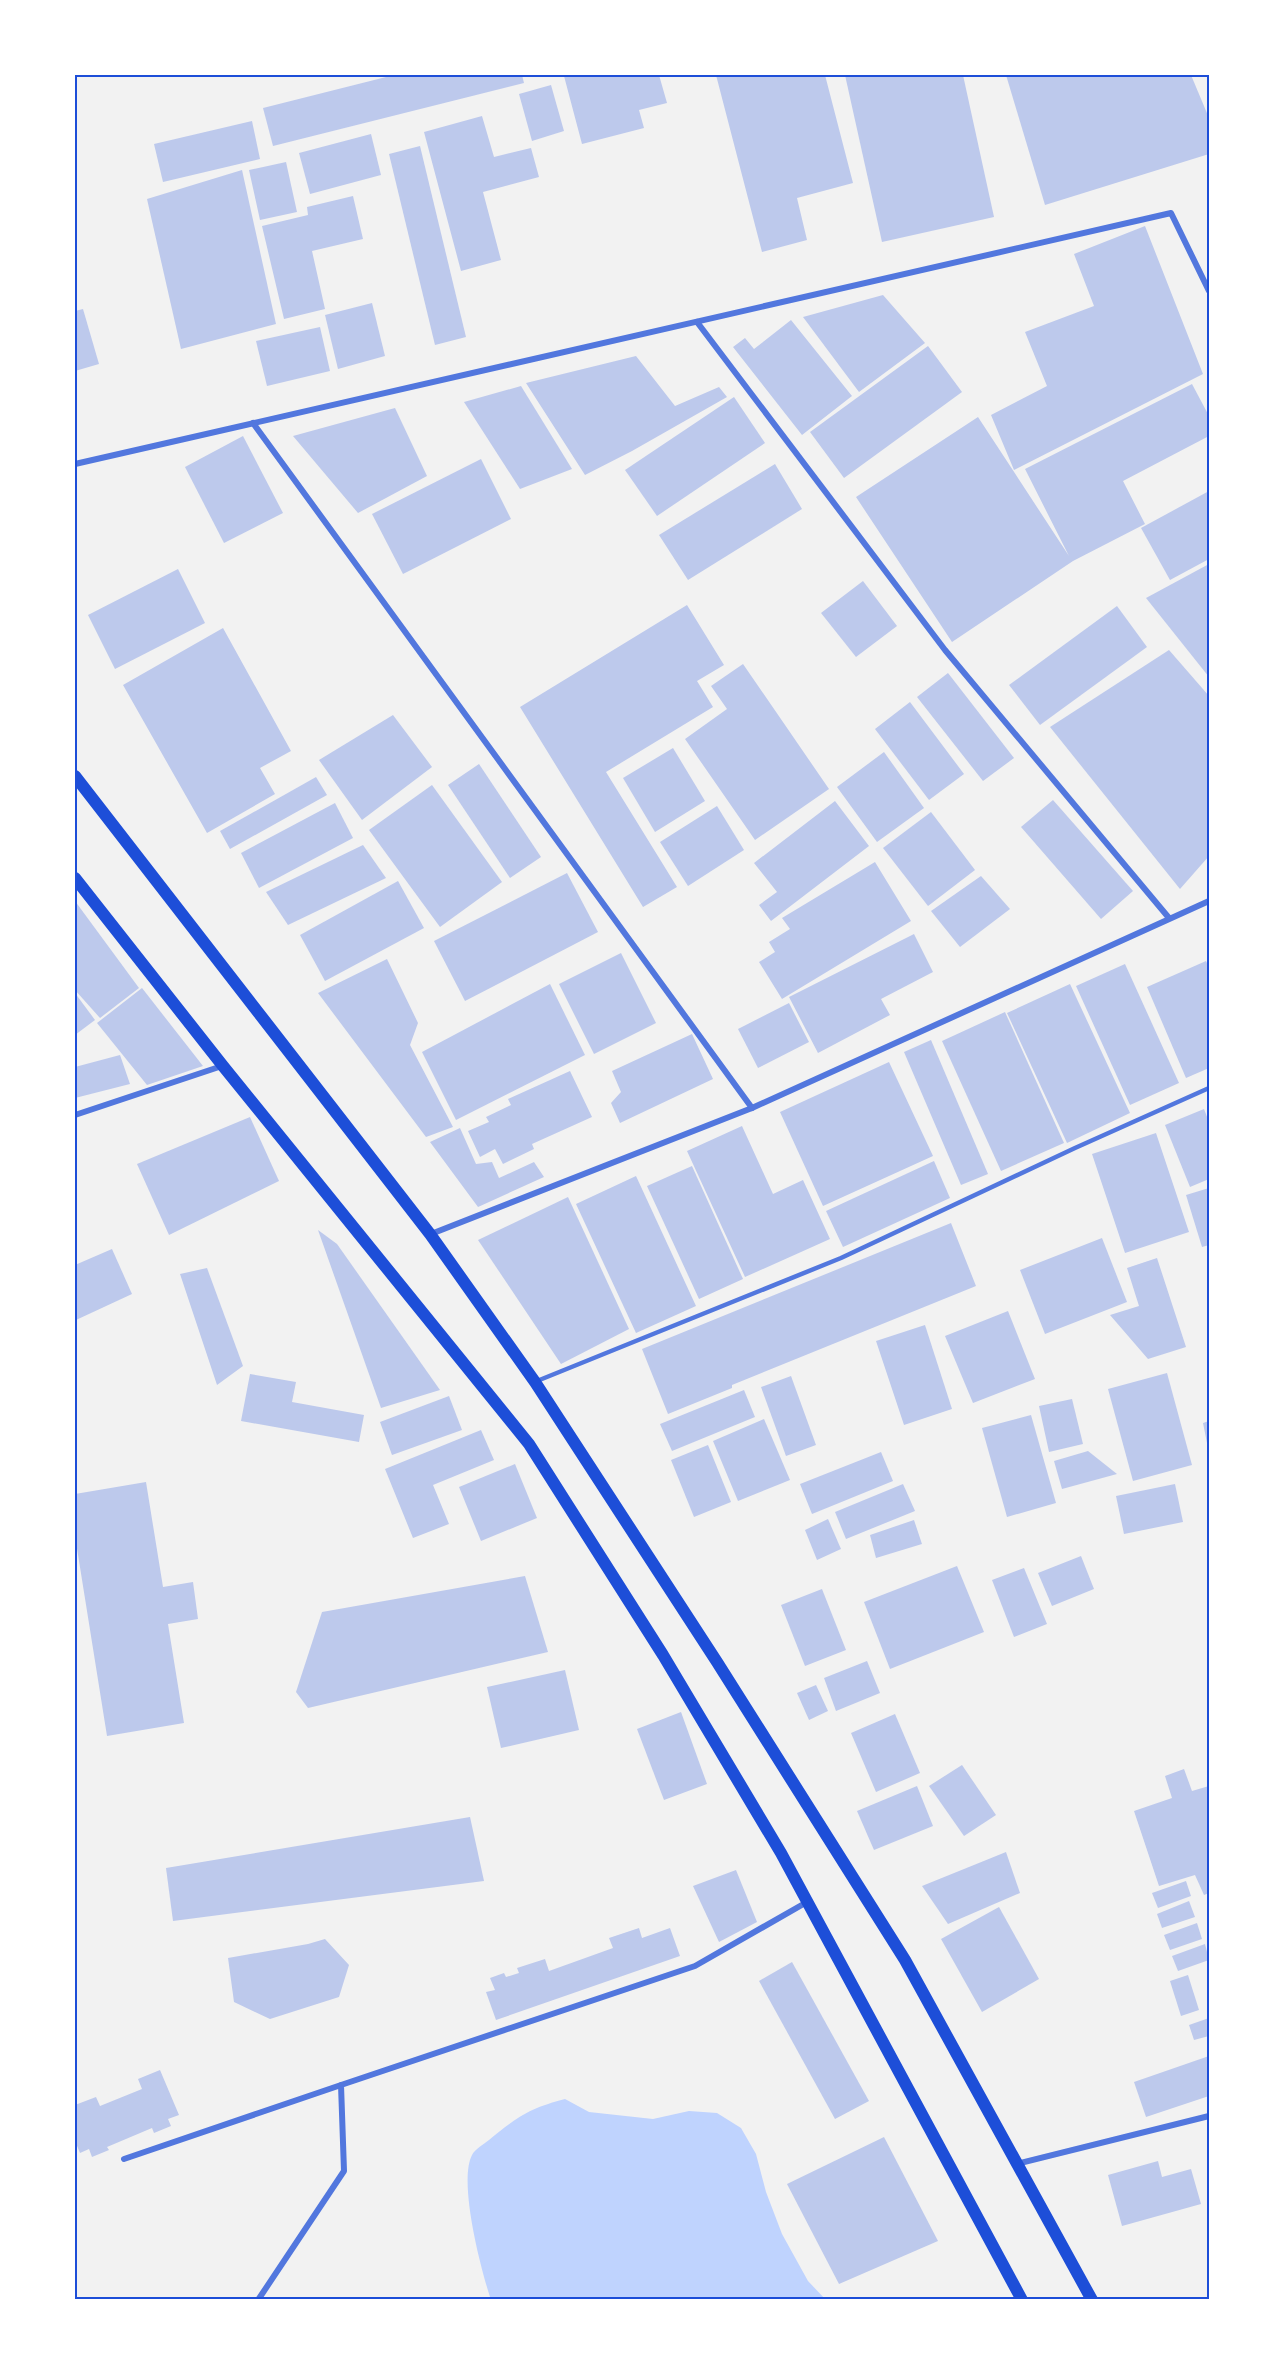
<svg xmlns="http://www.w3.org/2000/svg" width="1284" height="2375" viewBox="0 0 1284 2375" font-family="'Space Grotesk',sans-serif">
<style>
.water{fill:#bfd3fe}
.building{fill:#bdc9ec}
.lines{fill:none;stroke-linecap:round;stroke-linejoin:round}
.service{stroke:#5277de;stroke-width:4.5}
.minor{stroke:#5277de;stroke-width:6}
.secondary{stroke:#1d4ed8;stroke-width:12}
.neatline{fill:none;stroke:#1d4ed8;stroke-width:2}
</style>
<rect width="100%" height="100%" fill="#f2f2f2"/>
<path class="water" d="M 565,2099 L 589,2112 L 653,2119 L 689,2111 L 717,2113 L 741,2128 L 756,2154 L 766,2192 L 782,2234 L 808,2281 L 826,2300 L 491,2300 C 481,2270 458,2182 472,2155 C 475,2149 484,2144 489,2140 C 517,2117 530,2108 565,2099 Z"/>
<g class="building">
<polygon points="394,75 522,75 524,83 273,146 263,108"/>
<polygon points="568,75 659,75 667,103 639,110 644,128 582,144 564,76"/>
<polygon points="716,75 825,75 853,183 797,198 807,240 762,252"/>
<polygon points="845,75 963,75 994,217 882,242"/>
<polygon points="1006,75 1191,75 1209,118 1209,154 1045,205"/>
<polygon points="551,85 564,131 532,141 519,94"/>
<polygon points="482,116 494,157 531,148 539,177 483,192 501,260 461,271 424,132"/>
<polygon points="252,121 260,159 163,182 154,144"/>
<polygon points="371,134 381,175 310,194 299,153"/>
<polygon points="420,146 466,337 435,345 389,154"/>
<polygon points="286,162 297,212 260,220 249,170"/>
<polygon points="242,170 276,324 181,349 147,199"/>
<polygon points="353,196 363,239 312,251 325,309 284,319 262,226 308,215 307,207"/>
<polygon points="1145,226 1203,374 1014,470 991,415 1047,386 1025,332 1094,306 1074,254"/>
<polygon points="883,295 925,343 859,392 803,317"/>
<polygon points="372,303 385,356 338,369 325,315"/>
<polygon points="83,309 99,364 75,371 75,311"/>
<polygon points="791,320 852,396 802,435 733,347 745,338 754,349"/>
<polygon points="320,327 330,371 267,386 256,341"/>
<polygon points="928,346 962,392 844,478 810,432"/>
<polygon points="636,356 675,406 719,387 727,397 632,451 585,475 526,383"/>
<polygon points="1192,384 1209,416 1209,436 1123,481 1145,524 1073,561 952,642 856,497 978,417 1069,556 1025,469"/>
<polygon points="521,386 572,469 520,489 464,402"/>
<polygon points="734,397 765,443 657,516 625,470"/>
<polygon points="395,408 427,476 358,513 293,436"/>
<polygon points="243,436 283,513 224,543 185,467"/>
<polygon points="481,459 511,519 403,574 372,514"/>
<polygon points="775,464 802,509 688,580 659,535"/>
<polygon points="1209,491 1209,559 1170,580 1141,528"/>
<polygon points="1209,564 1209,677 1146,598"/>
<polygon points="178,569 205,623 115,669 88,615"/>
<polygon points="863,581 897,626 856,657 821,613"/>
<polygon points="687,605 724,665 697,681 713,707 606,772 677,887 643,907 520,707"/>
<polygon points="1117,606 1147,647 1040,725 1009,685"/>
<polygon points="223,628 291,751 260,768 275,794 207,833 123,685"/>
<polygon points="1169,650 1209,696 1209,856 1180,889 1050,727"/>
<polygon points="743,664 829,789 755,840 685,739 727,709 711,686"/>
<polygon points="948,673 1014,758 983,781 917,697"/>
<polygon points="910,702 964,774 929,800 875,729"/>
<polygon points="393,715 432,767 362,820 319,760"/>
<polygon points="673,748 705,801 655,832 623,778"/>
<polygon points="884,752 924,808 877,842 837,787"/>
<polygon points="479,764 541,857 510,878 448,785"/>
<polygon points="316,777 327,795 230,849 220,831"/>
<polygon points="432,785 502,882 440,927 369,830"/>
<polygon points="1053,800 1133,891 1101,919 1021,827"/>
<polygon points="835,801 869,846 771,921 759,905 777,892 754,863"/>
<polygon points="335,803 353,838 259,888 241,853"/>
<polygon points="717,806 744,850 688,886 660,842"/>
<polygon points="931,812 975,870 928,906 883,848"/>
<polygon points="363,845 386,878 288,925 266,892"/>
<polygon points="875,862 911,921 782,999 759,962 775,952 769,942 790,929 782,918"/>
<polygon points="567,873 598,932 465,1001 434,941"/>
<polygon points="981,876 1010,909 960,947 931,911"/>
<polygon points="398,881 424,928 325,981 300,935"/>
<polygon points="75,901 139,988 100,1018 75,990"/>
<polygon points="914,934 933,972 881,999 890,1015 818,1053 789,997"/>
<polygon points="621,953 656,1023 594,1054 559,984"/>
<polygon points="387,959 418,1023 410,1045 453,1127 426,1137 318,993"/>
<polygon points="1206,961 1209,967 1209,1068 1186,1078 1147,987"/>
<polygon points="1125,964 1179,1083 1130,1105 1076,986"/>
<polygon points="550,984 585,1055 456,1120 422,1052"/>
<polygon points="1070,984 1130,1113 1067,1143 1007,1013"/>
<polygon points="142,988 203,1066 147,1085 97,1023"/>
<polygon points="75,993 95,1020 75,1035"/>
<polygon points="789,1003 809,1042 758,1068 738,1029"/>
<polygon points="1005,1012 1064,1143 1001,1171 942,1041"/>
<polygon points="692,1034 713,1079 620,1123 611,1103 621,1092 612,1071"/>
<polygon points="931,1040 988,1174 961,1185 904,1052"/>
<polygon points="120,1055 130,1084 75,1098 75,1067"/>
<polygon points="889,1062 933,1156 823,1206 780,1112"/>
<polygon points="570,1071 592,1117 532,1144 534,1149 503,1164 495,1149 480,1157 468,1131 489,1122 486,1117 511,1105 508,1099"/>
<polygon points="1204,1109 1209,1122 1209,1179 1190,1187 1165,1125"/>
<polygon points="250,1117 279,1181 169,1235 137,1164"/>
<polygon points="742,1126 773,1194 803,1180 830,1239 745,1277 687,1151"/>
<polygon points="460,1128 476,1164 492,1162 499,1178 534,1162 544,1177 478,1207 430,1142"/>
<polygon points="1156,1133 1189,1232 1125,1253 1092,1154"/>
<polygon points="934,1161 950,1198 843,1247 826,1211"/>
<polygon points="692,1166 743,1279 699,1299 647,1186"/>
<polygon points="636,1176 696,1306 636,1333 576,1204"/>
<polygon points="1209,1188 1209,1245 1202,1247 1186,1195"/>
<polygon points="568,1197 629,1329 561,1364 478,1240"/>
<polygon points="951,1223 976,1286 732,1385 732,1388 668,1414 642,1349"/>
<polygon points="318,1230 337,1244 440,1390 381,1408"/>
<polygon points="1102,1238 1127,1302 1045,1334 1020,1270"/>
<polygon points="112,1249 132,1294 76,1320 75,1265"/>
<polygon points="1157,1258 1186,1347 1148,1359 1110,1315 1139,1306 1127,1268"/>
<polygon points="207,1268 243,1366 217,1385 180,1274"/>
<polygon points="1008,1311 1035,1379 973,1403 945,1336"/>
<polygon points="925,1325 952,1409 904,1425 876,1341"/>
<polygon points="1167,1373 1192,1465 1133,1481 1108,1389"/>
<polygon points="250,1374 296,1382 292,1402 364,1415 359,1442 241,1421"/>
<polygon points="791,1376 816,1445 786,1456 761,1387"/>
<polygon points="744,1390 755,1417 672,1451 660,1424"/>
<polygon points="449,1396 462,1430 392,1455 380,1422"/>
<polygon points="1072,1399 1083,1444 1049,1452 1039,1406"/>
<polygon points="1031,1415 1056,1503 1007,1517 982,1428"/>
<polygon points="764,1419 790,1480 738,1501 713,1441"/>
<polygon points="1209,1421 1209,1448 1208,1448 1203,1423"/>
<polygon points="481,1430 494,1460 433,1485 449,1524 413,1538 385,1469"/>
<polygon points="708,1445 731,1502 694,1517 671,1460"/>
<polygon points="1088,1451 1117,1474 1062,1489 1054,1461"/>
<polygon points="881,1452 893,1481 812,1514 800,1484"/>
<polygon points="515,1464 537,1518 481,1541 459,1487"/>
<polygon points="146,1482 163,1587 193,1582 198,1619 168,1624 184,1723 107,1736 75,1536 75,1494"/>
<polygon points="903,1484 915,1511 846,1539 835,1512"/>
<polygon points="1175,1484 1183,1522 1124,1534 1116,1496"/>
<polygon points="828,1519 841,1549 817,1560 805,1530"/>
<polygon points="914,1520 922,1544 876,1558 870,1535"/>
<polygon points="1081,1556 1094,1589 1052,1606 1038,1573"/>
<polygon points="957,1566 984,1632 890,1669 864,1602"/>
<polygon points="1024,1568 1047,1624 1014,1637 992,1580"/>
<polygon points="525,1576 548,1652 308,1708 296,1692 322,1612"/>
<polygon points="822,1589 846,1650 805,1666 781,1605"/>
<polygon points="867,1661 880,1693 836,1711 824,1678"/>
<polygon points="565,1670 579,1730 501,1748 487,1687"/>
<polygon points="816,1685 828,1711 809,1720 797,1693"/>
<polygon points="681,1712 707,1784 664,1800 637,1729"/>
<polygon points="895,1714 920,1773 876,1792 851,1733"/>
<polygon points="962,1765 996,1815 964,1836 929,1786"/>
<polygon points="1184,1769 1192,1791 1209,1786 1209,1893 1204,1895 1195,1875 1159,1886 1134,1811 1172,1798 1165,1776"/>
<polygon points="917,1786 933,1826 874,1850 857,1811"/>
<polygon points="470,1817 484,1881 173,1921 166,1868"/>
<polygon points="1006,1852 1020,1893 948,1924 922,1886"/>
<polygon points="736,1870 757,1922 719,1942 693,1886"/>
<polygon points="1186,1881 1191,1896 1158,1908 1152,1893"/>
<polygon points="1189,1901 1195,1917 1162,1928 1157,1914"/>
<polygon points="999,1907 1039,1979 982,2012 941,1939"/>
<polygon points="1197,1923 1202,1939 1170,1950 1164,1935"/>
<polygon points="639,1928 642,1938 670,1928 680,1956 496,2020 486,1992 495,1990 490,1978 504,1973 506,1977 519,1973 517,1968 545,1959 549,1971 613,1948 609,1938"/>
<polygon points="325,1939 349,1965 339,1997 270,2019 234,2002 228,1958 308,1944"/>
<polygon points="1205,1944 1209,1960 1178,1971 1172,1956"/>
<polygon points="792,1962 869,2101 835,2119 759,1981"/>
<polygon points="1188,1975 1199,2010 1181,2016 1170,1981"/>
<polygon points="1209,2018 1209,2036 1194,2040 1189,2025"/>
<polygon points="1209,2056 1209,2096 1146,2117 1134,2082"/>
<polygon points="160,2070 179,2115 168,2119 171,2126 154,2133 152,2128 107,2147 109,2150 92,2157 89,2149 80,2153 75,2141 75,2105 96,2097 100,2106 142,2089 138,2079"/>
<polygon points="884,2137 938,2241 839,2284 787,2184"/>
<polygon points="1158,2161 1162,2177 1191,2169 1201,2204 1122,2226 1108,2175"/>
</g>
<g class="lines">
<polyline class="service" points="537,1381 841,1258 1075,1148 1209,1088"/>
<g class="minor">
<polyline points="697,322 945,650 1169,918"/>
<polyline points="253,423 752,1108"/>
<polyline points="75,464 1171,213 1209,291"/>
<polyline points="75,1115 222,1066"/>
<polyline points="431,1234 752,1108 1209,901"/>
<polyline points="124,2159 341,2085"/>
<polyline points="1016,2164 1209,2116"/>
<polyline points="258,2300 344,2171 341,2085 695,1966 807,1902"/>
</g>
<g class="secondary">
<polyline points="75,776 430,1234 535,1382 717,1662 905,1960 1092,2300"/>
<polyline points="75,878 223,1066 529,1444 663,1655 781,1853 1022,2300"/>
</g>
</g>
<rect width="1284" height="2375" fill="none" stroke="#ffffff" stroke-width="153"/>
<rect x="76" y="76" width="1132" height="2222" class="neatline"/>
</svg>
